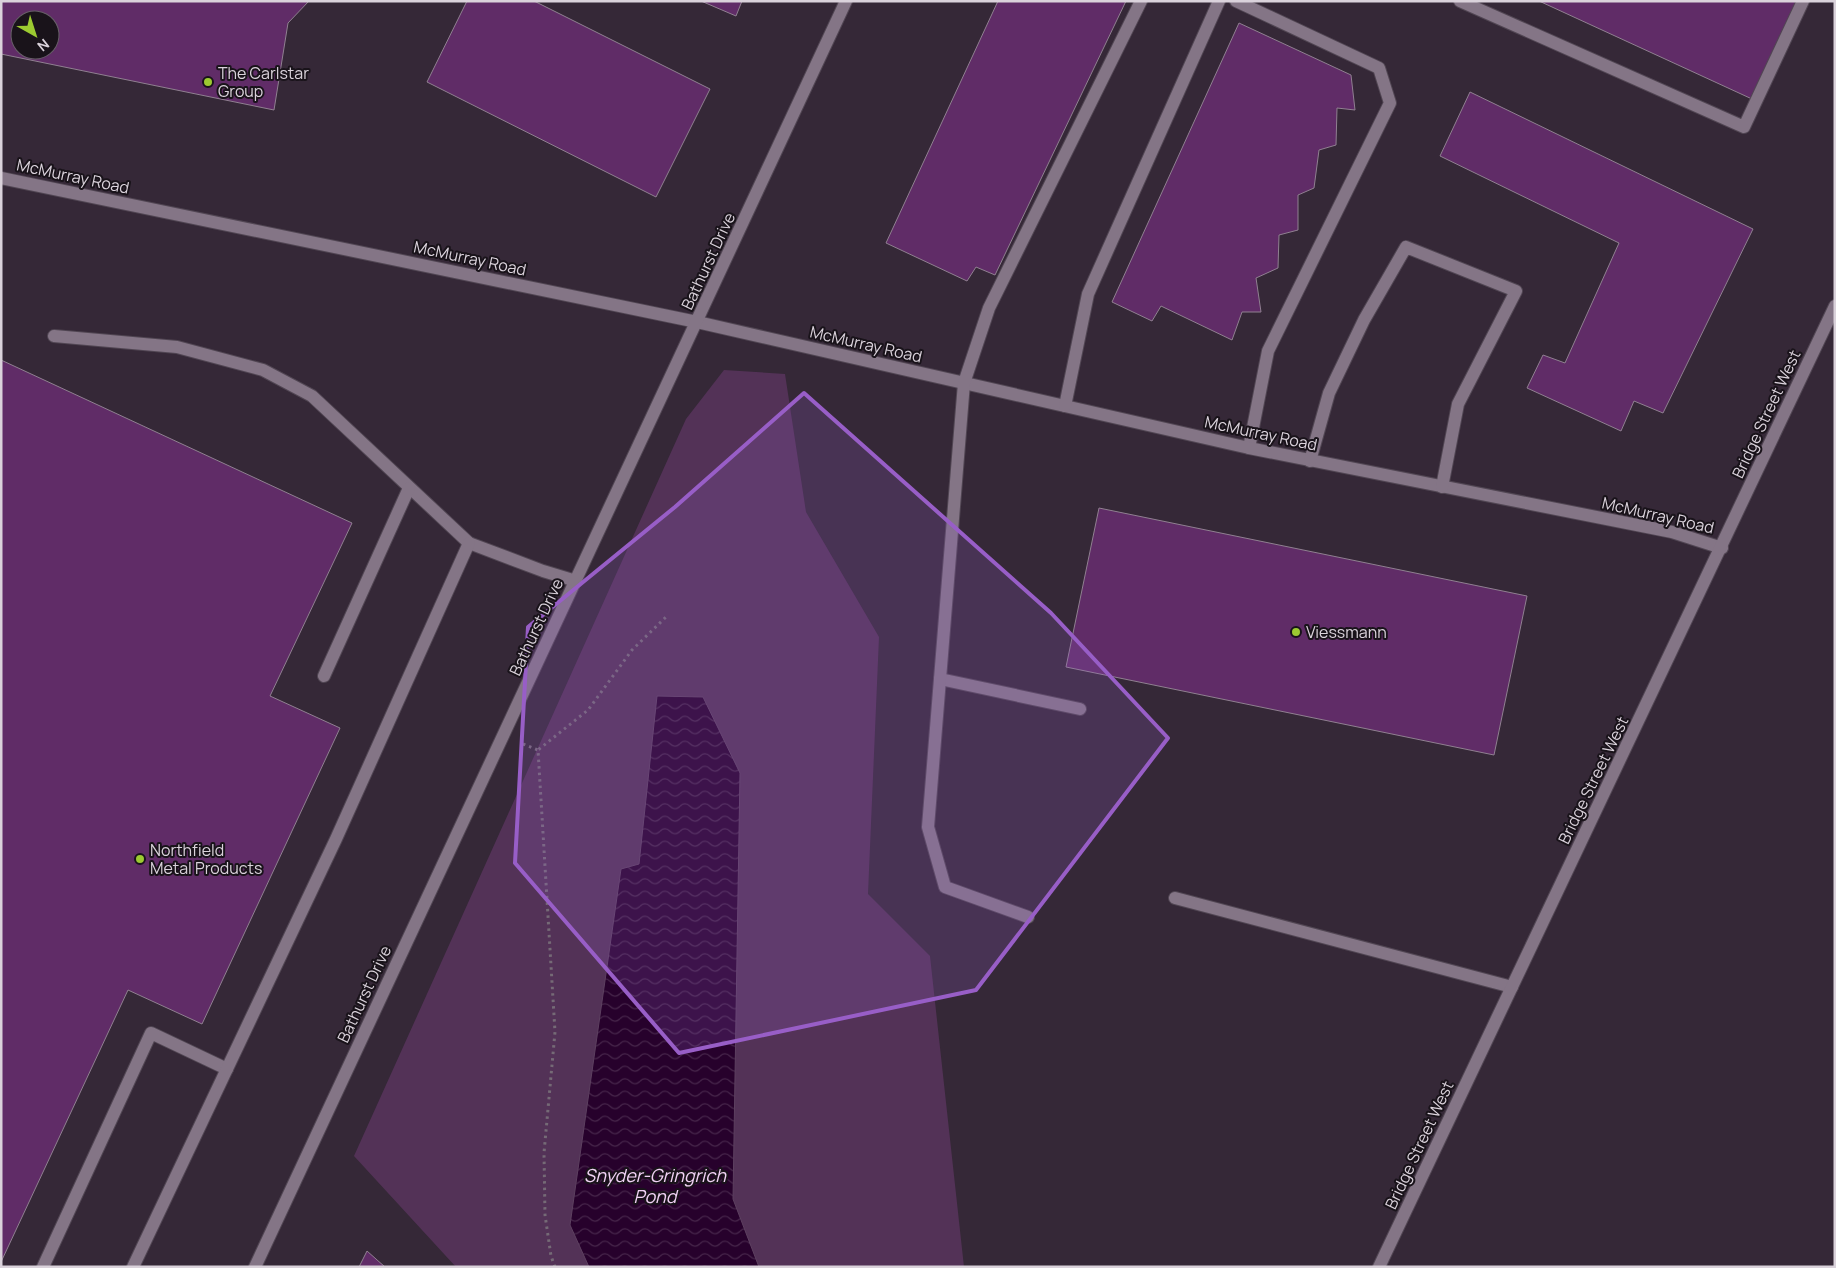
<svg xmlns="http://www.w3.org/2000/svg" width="1836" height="1268" viewBox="0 0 1836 1268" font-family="Manrope,sans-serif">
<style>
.park{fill:#533257}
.water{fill:url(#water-waves);stroke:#5d4060}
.building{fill:#602c67;stroke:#908091;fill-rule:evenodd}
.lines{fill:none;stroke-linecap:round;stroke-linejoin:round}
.minor-casing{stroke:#514653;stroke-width:14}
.path{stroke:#756a76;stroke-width:3;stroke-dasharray:2.5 4;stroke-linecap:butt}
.minor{stroke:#847586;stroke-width:12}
.marked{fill:#985ec7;fill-opacity:0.2;stroke:#985ec7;stroke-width:4;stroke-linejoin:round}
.poi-dot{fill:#9cca31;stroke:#19131a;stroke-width:2}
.labels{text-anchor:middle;stroke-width:4;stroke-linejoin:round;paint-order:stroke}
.poi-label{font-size:16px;fill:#dad2db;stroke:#19131a;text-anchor:start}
.street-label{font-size:16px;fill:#dad2db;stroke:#19131a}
.water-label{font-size:18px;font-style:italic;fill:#f2d3f6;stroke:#19131a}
</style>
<defs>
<pattern id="water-waves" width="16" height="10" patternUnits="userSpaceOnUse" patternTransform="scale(1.25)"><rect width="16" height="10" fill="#27012c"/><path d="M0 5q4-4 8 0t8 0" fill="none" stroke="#46254a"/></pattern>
</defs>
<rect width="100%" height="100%" fill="#352837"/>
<polygon class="park" points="724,370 785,374 806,512 879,637 868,894 930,956 964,1267 456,1267 354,1156 686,419"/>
<polygon class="water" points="657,696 703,697 740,773 733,1199 759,1267 589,1267 570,1225 621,869 639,864"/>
<g class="building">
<path d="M 1,1 L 309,1 L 288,23 L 274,110 L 1,54 ZM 20,20 L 50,20 L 50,50 L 20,50 Z"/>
<polygon points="467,1 534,1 710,89 656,197 427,82"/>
<polygon points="701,1 742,1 736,16"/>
<polygon points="998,1 1126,1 995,275 976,267 967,281 886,243"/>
<polygon points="1539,1 1797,1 1752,99"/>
<polygon points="1239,23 1351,75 1355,110 1337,108 1336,145 1319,150 1314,188 1298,195 1298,230 1279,235 1278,268 1256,278 1261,312 1242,312 1232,340 1161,306 1152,321 1112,302"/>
<polygon points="1470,92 1753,229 1663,413 1634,401 1621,431 1527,388 1543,355 1565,363 1619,243 1440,156"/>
<polygon points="1,360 352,523 270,696 340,728 202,1024 128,990 1,1262"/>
<polygon points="1099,508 1527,596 1494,755 1066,667"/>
<polygon points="367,1251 385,1267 359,1267"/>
</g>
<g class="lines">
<g class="minor-casing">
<g id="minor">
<polyline points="1236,1 1379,68 1390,103 1268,351 1249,448"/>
<polyline points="1460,1 1744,127 1803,1"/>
<polyline points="1,178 697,322 1249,448 1672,532 1722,548"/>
<polyline points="54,336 177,347 263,370 312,396 469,543 543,571 576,581"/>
<polyline points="1065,406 1088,294 1219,1"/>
<polyline points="1310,461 1329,393 1364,320 1406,247 1516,291 1458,404 1442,487"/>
<polyline points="324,676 409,488"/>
<polyline points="940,679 1080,709"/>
<polyline points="1175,898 1512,987"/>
<polyline points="1028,917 945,887 928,827 964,383 989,308 1141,1"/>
<polyline points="43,1267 151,1033 227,1069"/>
<polyline points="133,1267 336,839 469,543"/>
<polyline points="255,1267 846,1"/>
<polyline points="1379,1267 1835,306"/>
</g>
</g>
<g class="path">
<polyline points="523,744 538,750"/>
<polyline points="555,1267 551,1256 545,1215 544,1153 555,1032 538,750 588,710 632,650 668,615"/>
</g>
<use href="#minor" class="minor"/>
</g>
<path class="marked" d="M 804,393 L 1051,613 L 1168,738 L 976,990 L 679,1053 L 515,863 L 528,627 L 675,507 Z"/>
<g class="poi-dot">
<circle cx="208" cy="82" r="5"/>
<circle cx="1296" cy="632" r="5"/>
<circle cx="140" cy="859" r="5"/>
</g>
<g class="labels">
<g class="poi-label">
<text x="218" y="79">The Carlstar<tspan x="218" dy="18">Group</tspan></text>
<text x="1306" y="638">Viessmann</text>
<text x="150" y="856">Northfield<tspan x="150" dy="18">Metal Products</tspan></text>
</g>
<g class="street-label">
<text transform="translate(73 176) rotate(12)" y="6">McMurray Road</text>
<text transform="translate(470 258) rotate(12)" y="6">McMurray Road</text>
<text transform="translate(708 261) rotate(-65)" y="6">Bathurst Drive</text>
<text transform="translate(866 344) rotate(13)" y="6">McMurray Road</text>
<text transform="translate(1766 414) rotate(-65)" y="6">Bridge Street West</text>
<text transform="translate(1261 433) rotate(12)" y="6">McMurray Road</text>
<text transform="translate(1658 515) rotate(13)" y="6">McMurray Road</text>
<text transform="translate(536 627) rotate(-65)" y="6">Bathurst Drive</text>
<text transform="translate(1593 780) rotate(-64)" y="6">Bridge Street West</text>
<text transform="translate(364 994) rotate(-65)" y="6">Bathurst Drive</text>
<text transform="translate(1419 1145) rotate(-65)" y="6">Bridge Street West</text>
</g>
<g class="water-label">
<text x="655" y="1182">Snyder-Gringrich<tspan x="655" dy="21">Pond</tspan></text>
</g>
</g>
<rect width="1836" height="1268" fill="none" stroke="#dad2db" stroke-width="5"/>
<g transform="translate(35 35) rotate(141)"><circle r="24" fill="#19131a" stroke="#665f67"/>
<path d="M0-4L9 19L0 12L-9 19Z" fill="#9cca31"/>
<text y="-8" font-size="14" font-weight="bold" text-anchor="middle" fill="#dad2db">N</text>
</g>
</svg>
